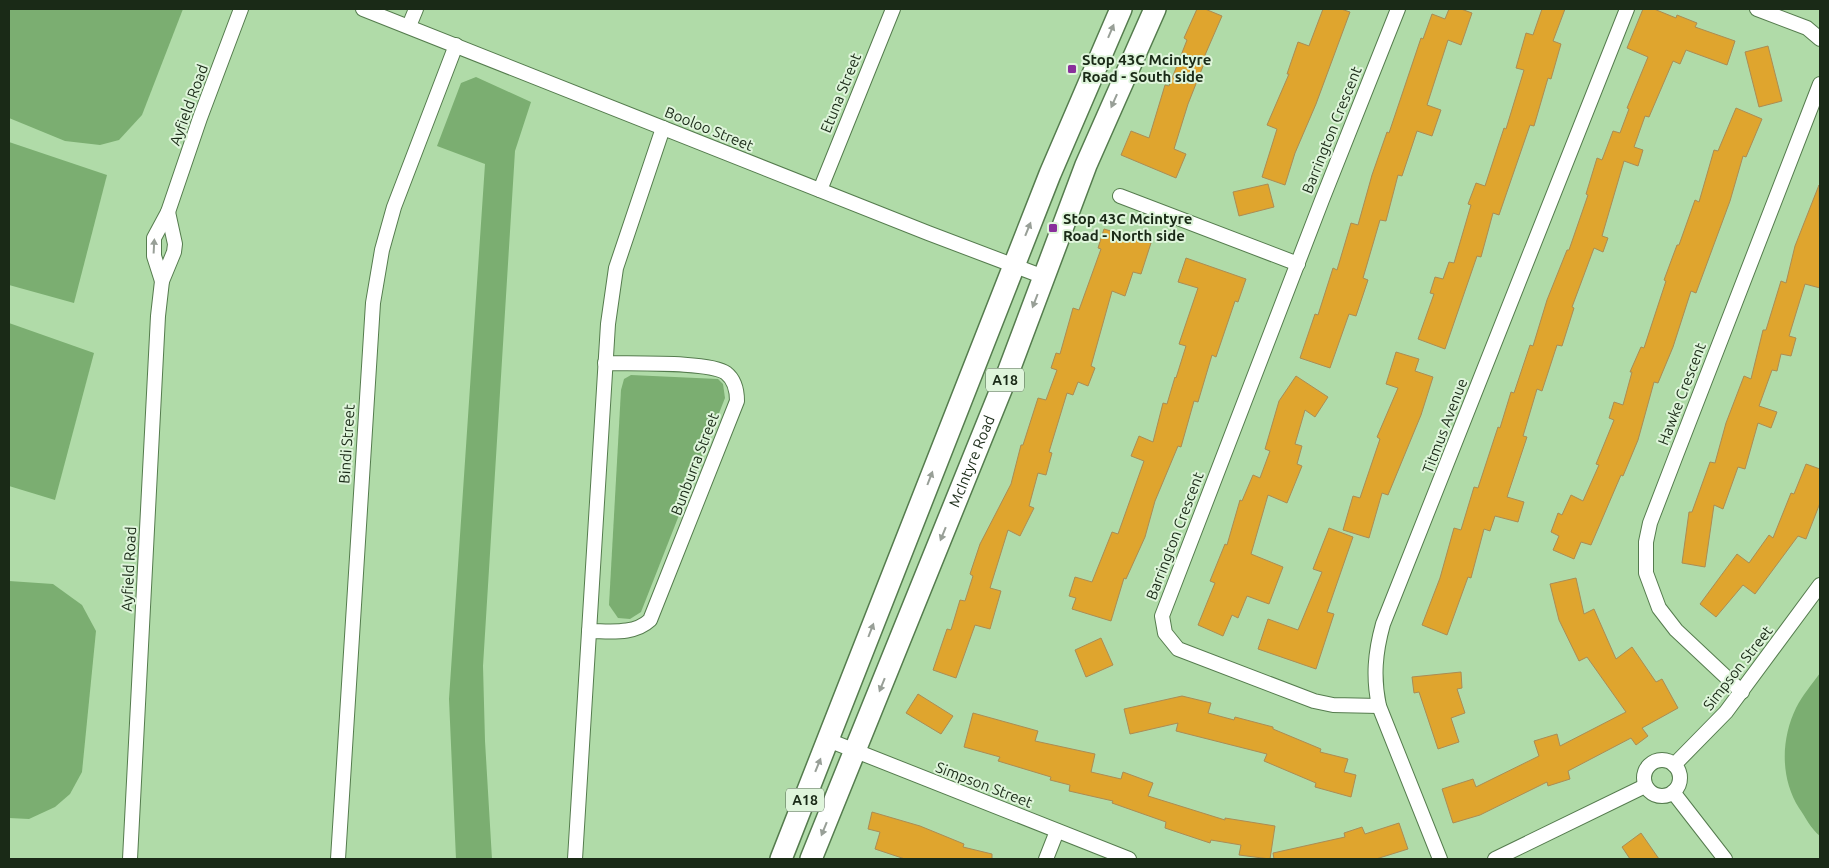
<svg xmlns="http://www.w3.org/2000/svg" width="1829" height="868" viewBox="0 0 1829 868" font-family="Ubuntu,sans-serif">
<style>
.green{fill:#7bae71}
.building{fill:#dfa52e;stroke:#ab8c54}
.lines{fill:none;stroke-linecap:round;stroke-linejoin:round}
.minor-casing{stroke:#557c4e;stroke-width:16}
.primary-casing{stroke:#557c4e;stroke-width:24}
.minor{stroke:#fff;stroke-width:14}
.primary{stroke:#fff;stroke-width:21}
.oneway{fill:#989f97}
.poi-dot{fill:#892f9b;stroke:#dff5db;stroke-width:2}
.labels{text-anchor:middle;stroke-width:4;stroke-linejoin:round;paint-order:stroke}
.shield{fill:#dff5db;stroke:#556752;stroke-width:1}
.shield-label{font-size:14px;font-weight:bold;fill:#1a2a17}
.poi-label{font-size:15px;font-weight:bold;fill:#1a2a17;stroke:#dff5db;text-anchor:start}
.street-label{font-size:15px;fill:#1a2a17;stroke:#dff5db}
</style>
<rect width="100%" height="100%" fill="#b0dba8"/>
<g class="green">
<polygon points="9,9 183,9 142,115 119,140 100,145 65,141 9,118"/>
<polygon points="476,77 531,102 515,151 483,666 485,741 492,859 456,859 449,699 485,164 437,146 461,83"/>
<polygon points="9,142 107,175 74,303 9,285"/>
<polygon points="9,323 94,353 55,500 9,486"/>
<polygon points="631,375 718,379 723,384 725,398 641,612 630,619 618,618 609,605 621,390 624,379"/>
<polygon points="9,581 53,584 82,605 96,631 82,772 70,794 55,807 29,819 9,818"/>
<path d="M 1820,673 L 1820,836 C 1811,829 1806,818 1799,808 C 1780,778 1781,739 1796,708 C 1802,696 1812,684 1820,673 Z"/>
</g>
<g class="building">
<polygon points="1197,9 1205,9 1222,16 1205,55 1207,56 1188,104 1174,149 1186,154 1176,178 1121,155 1131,131 1149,138 1165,85 1169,86 1187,40 1184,38"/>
<polygon points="1323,9 1341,9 1350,12 1316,104 1295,153 1285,185 1262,177 1277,129 1267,125 1289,74 1287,74 1298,42 1309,46"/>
<polygon points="1449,9 1461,9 1472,13 1461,45 1448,40 1427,105 1441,110 1432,136 1417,131 1402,176 1398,175 1386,221 1380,220 1363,278 1368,280 1356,316 1349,314 1330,368 1300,358 1315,314 1318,315 1333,268 1337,270 1351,223 1358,225 1372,175 1387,132 1389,133 1421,38 1423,39 1432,14 1445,19"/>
<polygon points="1542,9 1565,9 1553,41 1561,44 1551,79 1548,78 1534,126 1530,125 1499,215 1493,213 1481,257 1477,256 1445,349 1418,339 1434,294 1430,293 1435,277 1443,279 1449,262 1454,263 1471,205 1468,204 1476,183 1485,186 1504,128 1506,129 1524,70 1516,68 1526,33 1533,35"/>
<polygon points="1643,9 1654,9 1676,18 1677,15 1697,23 1695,27 1735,41 1727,65 1686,50 1680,64 1673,61 1649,117 1645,116 1634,147 1643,150 1638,166 1624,161 1602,236 1608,238 1603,252 1594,248 1572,307 1574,308 1562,346 1557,345 1542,391 1537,389 1523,436 1527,437 1507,497 1524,502 1518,522 1495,516 1490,531 1484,529 1471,578 1468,577 1447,635 1422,625 1440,578 1454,528 1461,530 1474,487 1478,488 1498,427 1500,428 1511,392 1514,393 1530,345 1533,346 1547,300 1567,250 1569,250 1588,195 1586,194 1597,158 1602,160 1613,131 1620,133 1629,109 1627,108 1648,57 1627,48"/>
<polygon points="1768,46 1782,101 1759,107 1745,52"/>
<polygon points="1736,108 1762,119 1746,157 1743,156 1730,201 1696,293 1691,291 1673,347 1658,383 1654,382 1638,440 1623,476 1621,475 1591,545 1581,542 1574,559 1553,550 1559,536 1551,532 1558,513 1562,515 1571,495 1583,501 1599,465 1596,464 1614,420 1609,418 1614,402 1623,405 1632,372 1630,372 1641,347 1644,348 1666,281 1664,280 1677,245 1679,245 1695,200 1699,202 1714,150 1718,151"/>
<polygon points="1268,184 1274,207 1239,216 1233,192"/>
<polygon points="1819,185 1820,288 1805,284 1789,336 1796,338 1791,356 1781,354 1777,371 1772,370 1759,406 1777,412 1771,428 1758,423 1745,469 1738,467 1723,509 1714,505 1705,567 1682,563 1689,512 1692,512 1710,462 1715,463 1726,423 1744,376 1751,379 1763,330 1766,330 1781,281 1786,283 1795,246"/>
<polygon points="1104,229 1151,243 1141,274 1133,272 1125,296 1112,291 1091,366 1095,368 1088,386 1078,382 1073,395 1067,393 1049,452 1052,453 1046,475 1038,473 1029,506 1034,508 1020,536 1008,530 990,588 1001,591 990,629 975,625 956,678 933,670 947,629 951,630 960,600 965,601 973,576 970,574 980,544 1011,484 1021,445 1023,445 1038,398 1046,400 1057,370 1051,368 1056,353 1060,354 1073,308 1079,310 1101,249 1098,248"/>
<polygon points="1186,258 1246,279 1238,302 1235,301 1216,357 1212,355 1198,402 1194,401 1181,447 1178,446 1155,501 1145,537 1126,579 1124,578 1111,621 1072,609 1076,598 1069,596 1075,577 1092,582 1112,532 1118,534 1144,461 1131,456 1139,436 1153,442 1163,403 1167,404 1175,377 1176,378 1186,346 1179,344 1198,288 1178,282"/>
<polygon points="1396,352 1419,359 1415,371 1433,377 1421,415 1388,495 1382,493 1369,538 1343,530 1353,496 1360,498 1380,439 1377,437 1398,388 1386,384"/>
<polygon points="1296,376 1328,397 1315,417 1305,410 1295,444 1302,446 1297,464 1302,466 1287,503 1268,495 1251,554 1283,567 1269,604 1247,596 1238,618 1232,615 1223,636 1198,625 1215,583 1210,581 1225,544 1227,545 1240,500 1242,501 1253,475 1260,478 1270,451 1265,449 1279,401"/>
<polygon points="1806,464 1820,469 1820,503 1806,539 1798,536 1755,594 1743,585 1716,617 1700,604 1737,554 1749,563 1769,535 1773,538 1791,493 1794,494"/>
<polygon points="1329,528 1353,537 1327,612 1334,614 1316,669 1258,649 1268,619 1298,630 1322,572 1313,569"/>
<polygon points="1576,578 1584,614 1594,609 1616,659 1632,647 1656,682 1662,679 1678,708 1642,728 1648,736 1636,745 1631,738 1568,771 1570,779 1548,786 1547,782 1480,815 1453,823 1442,789 1473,779 1476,787 1539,756 1534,741 1557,734 1560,746 1626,712 1587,657 1579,661 1559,620 1550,584"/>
<polygon points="1101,638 1113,665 1086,677 1075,650"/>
<polygon points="1461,672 1462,688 1457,689 1465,713 1451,718 1459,742 1438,749 1419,692 1414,693 1412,677"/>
<polygon points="918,694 953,716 941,734 906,713"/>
<polygon points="1182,696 1211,703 1208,713 1234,720 1235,717 1273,727 1273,729 1321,749 1320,752 1348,759 1344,772 1356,775 1351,797 1315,787 1316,783 1264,761 1267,754 1176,731 1178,723 1130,734 1124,709"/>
<polygon points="973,713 1038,731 1035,741 1095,754 1091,772 1121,779 1123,772 1153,783 1148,796 1225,820 1225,818 1275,826 1270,859 1239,855 1241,845 1211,840 1210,843 1165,828 1166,822 1112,803 1113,801 1069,791 1070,785 1050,780 1051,777 998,761 1000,757 964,747"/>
<polygon points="872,812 920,826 964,844 963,847 992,854 992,859 905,859 875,849 880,832 868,829"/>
<polygon points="1399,823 1408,849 1376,859 1274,859 1273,853 1345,837 1344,833 1362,827 1365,834"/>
<polygon points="1641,833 1659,859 1630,859 1622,847"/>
</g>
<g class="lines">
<g class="minor-casing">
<g id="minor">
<polyline points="363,9 928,233 1044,277"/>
<polyline points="1757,9 1807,28 1820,39"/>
<polyline points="409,26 416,9"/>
<polyline points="820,190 893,9"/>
<polyline points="1120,196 1298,264"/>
<polyline points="162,281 154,256 154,238 168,212 200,118 241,9"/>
<path d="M 589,631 C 610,631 634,635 650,620 L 737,401 C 737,390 735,380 726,373 C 710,361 629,364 605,363"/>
<polyline points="1742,692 1676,630 1659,608 1646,573 1646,542 1650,523 1675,458 1820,84"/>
<polyline points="1379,706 1333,705 1314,701 1178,649 1165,633 1162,616 1322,200 1398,9"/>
<polyline points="828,740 1129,859"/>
<circle cx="1662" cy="778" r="18"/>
<polyline points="1674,765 1726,712 1820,585"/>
<polyline points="1673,792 1725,859"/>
<polyline points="130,859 158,316 162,281 174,252 175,244 168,212"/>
<polyline points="338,859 373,303 382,250 394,207 456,45"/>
<polyline points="575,859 608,324 616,268 663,128"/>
<polyline points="1046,859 1057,831"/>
<path d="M 1440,859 L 1379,706 C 1373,677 1375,653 1383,624 L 1627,9"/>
<polyline points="1495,859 1645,786"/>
</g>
</g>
<g class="primary-casing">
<g id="primary">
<polyline points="781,859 1050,174 1121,9"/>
<path id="s1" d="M 811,859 L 1009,370 L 1086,165 L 1155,9"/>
</g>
</g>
<use href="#minor" class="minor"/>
<use href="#primary" class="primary"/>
</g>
<defs><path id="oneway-solid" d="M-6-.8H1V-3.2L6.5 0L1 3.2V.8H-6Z" transform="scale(1.25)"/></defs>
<g class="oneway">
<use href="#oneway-solid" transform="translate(1111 31) rotate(-67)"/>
<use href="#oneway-solid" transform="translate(1114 101) rotate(114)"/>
<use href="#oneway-solid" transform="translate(1028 229) rotate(-68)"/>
<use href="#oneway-solid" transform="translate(154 246) rotate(-87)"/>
<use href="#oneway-solid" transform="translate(1035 301) rotate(111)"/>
<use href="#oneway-solid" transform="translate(930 478) rotate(-69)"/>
<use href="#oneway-solid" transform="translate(943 534) rotate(112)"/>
<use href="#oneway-solid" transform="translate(871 630) rotate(-69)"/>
<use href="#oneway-solid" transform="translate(882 685) rotate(112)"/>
<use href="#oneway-solid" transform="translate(818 765) rotate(-68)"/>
<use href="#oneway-solid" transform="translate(824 829) rotate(112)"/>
</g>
<g class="poi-dot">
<rect x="1067" y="64" width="10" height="10" rx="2.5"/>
<rect x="1048" y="223" width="10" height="10" rx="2.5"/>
</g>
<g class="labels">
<g class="shield">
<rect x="986" y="368.5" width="38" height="23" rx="4"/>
<rect x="786" y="788.5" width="38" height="23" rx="4"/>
</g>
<g class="shield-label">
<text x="1005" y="385">A18</text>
<text x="805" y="805">A18</text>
</g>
<g class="poi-label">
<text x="1082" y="65">Stop 43C Mcintyre<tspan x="1082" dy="17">Road - South side</tspan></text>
<text x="1063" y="224">Stop 43C Mcintyre<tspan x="1063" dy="17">Road - North side</tspan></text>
</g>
<g class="street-label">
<text transform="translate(841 93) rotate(-68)" y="5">Etuna Street</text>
<text transform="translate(189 105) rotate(-70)" y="5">Ayfield Road</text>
<text transform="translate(709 129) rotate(22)" y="5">Booloo Street</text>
<text transform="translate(1332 130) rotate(-68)" y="5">Barrington Crescent</text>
<text transform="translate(1682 394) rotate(-69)" y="5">Hawke Crescent</text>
<text transform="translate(1445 426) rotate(-69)" y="5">Titmus Avenue</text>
<text transform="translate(347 444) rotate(-86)" y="5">Bindi Street</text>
<text dy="5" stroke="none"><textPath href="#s1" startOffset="429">McIntyre Road</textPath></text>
<text transform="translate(695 464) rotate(-69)" y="5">Bunburra Street</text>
<text transform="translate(1175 536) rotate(-69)" y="5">Barrington Crescent</text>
<text transform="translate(129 569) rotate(-87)" y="5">Ayfield Road</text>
<text transform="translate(1738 668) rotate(-52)" y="5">Simpson Street</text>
<text transform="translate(984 785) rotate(21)" y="5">Simpson Street</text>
</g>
</g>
<rect width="1829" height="868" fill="none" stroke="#1a2a17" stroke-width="20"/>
</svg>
